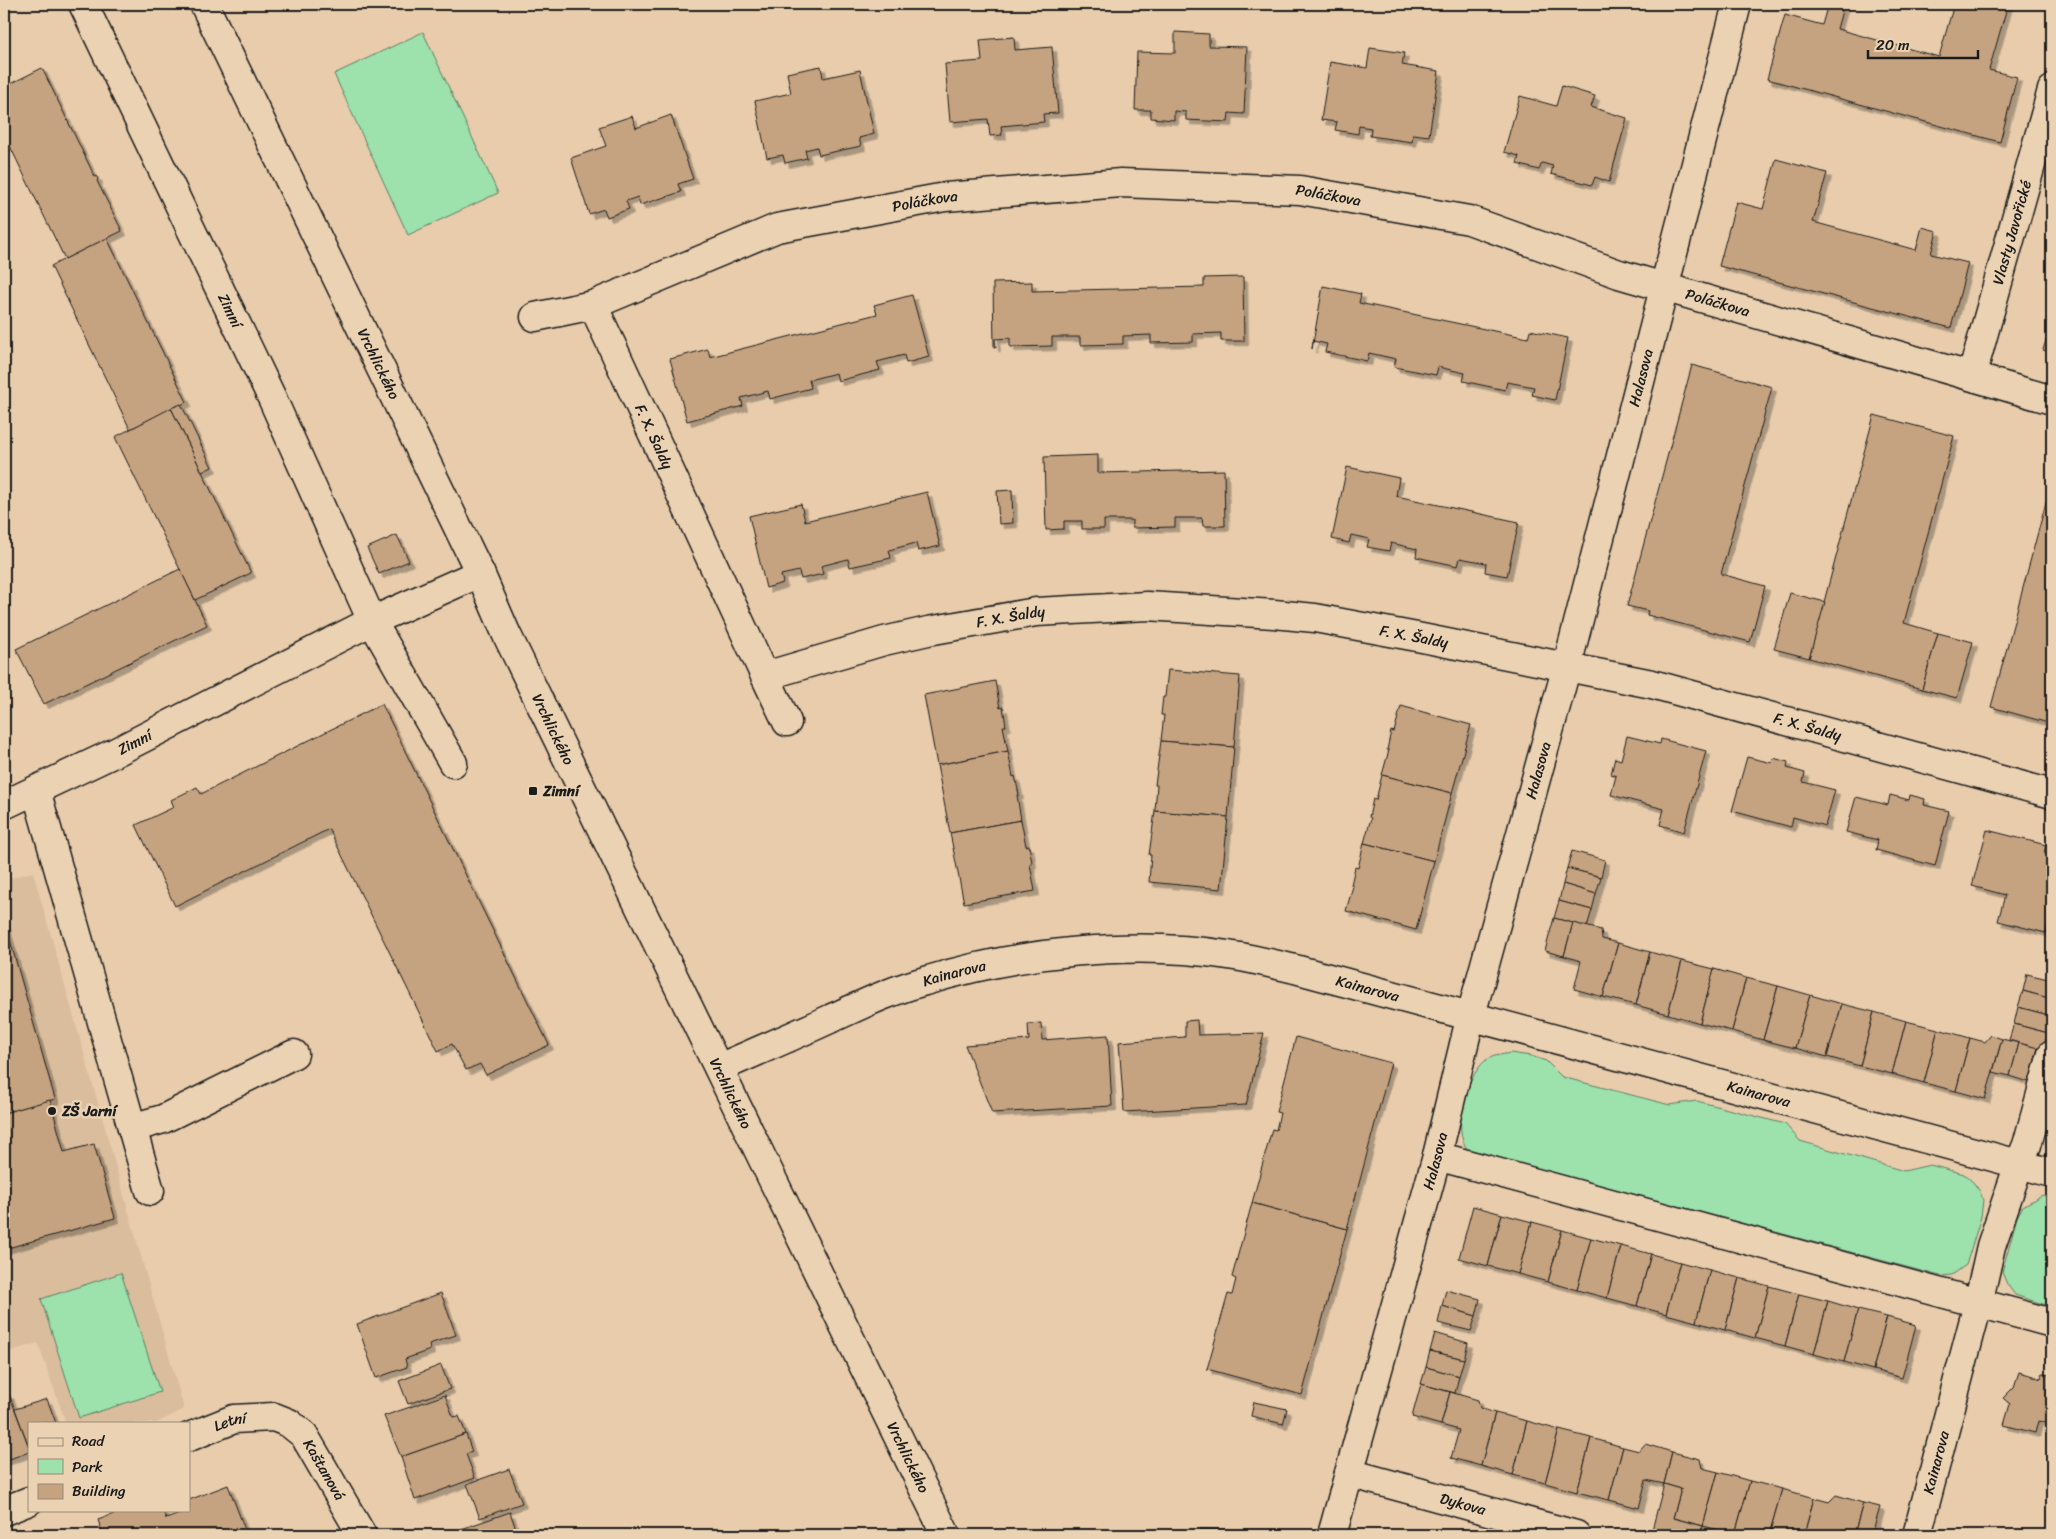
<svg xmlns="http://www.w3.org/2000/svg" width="2056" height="1539" viewBox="0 0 2056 1539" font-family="Sriracha,sans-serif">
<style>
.built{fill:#dabd9c}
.green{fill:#9de1ad;stroke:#5c7e64}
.building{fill:#c6a380;stroke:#1c1c1c;filter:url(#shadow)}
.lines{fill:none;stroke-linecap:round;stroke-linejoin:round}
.minor-casing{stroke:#1c1c1c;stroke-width:31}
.minor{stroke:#ebd2b3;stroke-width:28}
.poi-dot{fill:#1c1c1c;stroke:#ebd2b3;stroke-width:2}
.labels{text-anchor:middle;stroke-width:5;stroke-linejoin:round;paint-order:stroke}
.street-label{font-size:15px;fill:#1c1c1c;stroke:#ebd2b3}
.poi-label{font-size:15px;font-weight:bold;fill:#1c1c1c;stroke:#ebd2b3;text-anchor:start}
</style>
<defs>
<filter id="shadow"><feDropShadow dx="4.5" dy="4.5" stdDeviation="0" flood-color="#0004"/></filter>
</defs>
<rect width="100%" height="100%" fill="#e8ccac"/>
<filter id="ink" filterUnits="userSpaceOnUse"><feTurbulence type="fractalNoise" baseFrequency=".02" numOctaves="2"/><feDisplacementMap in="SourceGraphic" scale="10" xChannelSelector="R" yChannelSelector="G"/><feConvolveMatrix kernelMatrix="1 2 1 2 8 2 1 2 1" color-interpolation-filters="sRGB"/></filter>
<g filter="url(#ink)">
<polygon class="built" points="33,872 184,1409 156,1423 66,1423 38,1343 4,1353 4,880"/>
<g class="green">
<polygon points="423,32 498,193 408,235 334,74"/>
<path d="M 1510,1053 L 1531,1056 L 1546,1061 L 1562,1077 L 1670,1105 L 1697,1101 L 1785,1124 L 1800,1141 L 1904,1171 L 1930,1165 L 1964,1174 L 1973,1182 L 1979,1190 L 1983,1200 L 1981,1217 L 1966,1265 L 1952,1275 L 1940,1276 L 1468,1150 C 1451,1130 1466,1077 1485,1061 C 1492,1055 1502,1055 1510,1053 Z"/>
<polygon points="2042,1195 2052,1198 2052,1307 2015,1295 2007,1284 2002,1272 2017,1217 2023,1206"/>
<polygon points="121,1273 160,1392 79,1418 41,1299"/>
</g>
<g class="building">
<polygon points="1828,4 1843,7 1837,29 1939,57 1954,4 2008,4 1989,70 2017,77 2000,142 1767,79 1785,15 1822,25"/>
<polygon points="1175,32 1209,34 1209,46 1247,47 1244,114 1229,113 1228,122 1186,120 1186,112 1174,111 1174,120 1151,118 1151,110 1135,110 1137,52 1175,53"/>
<polygon points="1014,37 1015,50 1052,47 1058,113 1043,114 1044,122 1001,126 1002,135 990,136 988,119 950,122 945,64 982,61 980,40"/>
<polygon points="1370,48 1404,53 1402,65 1439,71 1429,136 1413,134 1412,142 1370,136 1371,128 1359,126 1358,134 1335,130 1337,122 1321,120 1330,62 1367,68"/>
<polygon points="821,66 823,78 860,70 874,134 859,138 861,146 819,155 817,147 805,150 807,158 785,163 783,155 767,158 755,101 791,93 787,73"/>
<polygon points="42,68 95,177 97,176 98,180 97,181 122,231 65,259 4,134 4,87"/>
<polygon points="1562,86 1595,96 1591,107 1627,118 1609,182 1595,177 1592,185 1551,174 1553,166 1542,163 1539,170 1517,164 1519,156 1504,152 1520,96 1556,106"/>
<polygon points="671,115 693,179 678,184 681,192 640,205 638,197 626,201 629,209 607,217 604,209 589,214 571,158 606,146 599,127 632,116 636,128"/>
<polygon points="1776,159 1827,173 1813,222 1916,250 1922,227 1937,231 1931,254 1968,263 1951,328 1719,266 1736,202 1763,209"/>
<polygon points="107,238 187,402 130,429 51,266"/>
<polygon points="1243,277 1244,341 1221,341 1221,333 1193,334 1193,342 1151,343 1151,335 1123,336 1123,344 1080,345 1080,337 1052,337 1052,346 1010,347 1010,338 995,339 996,347 994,347 993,283 1032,282 1032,291 1204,287 1204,278"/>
<polygon points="1323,286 1361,294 1359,303 1528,338 1530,330 1568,338 1555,400 1532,395 1534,387 1507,382 1505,390 1463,381 1465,373 1438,367 1436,375 1394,367 1396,359 1369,353 1367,361 1325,352 1327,344 1313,341 1312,349"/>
<polygon points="912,295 929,357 906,363 904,355 877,362 880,370 838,381 836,373 809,380 811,388 770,399 768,391 741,398 743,406 687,421 670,359 708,349 710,357 877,314 874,305"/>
<polygon points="2047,337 2052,338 2052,353 2043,350"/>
<polygon points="1692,365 1772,387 1721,574 1765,586 1750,642 1647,615 1648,611 1627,606"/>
<polygon points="181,404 212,467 202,472 171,408"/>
<polygon points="171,408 251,573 195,600 115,437"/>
<polygon points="1874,415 1954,436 1904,623 1938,633 1922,689 1809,658"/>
<polygon points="1098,455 1098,473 1224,470 1225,526 1203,526 1202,518 1175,518 1175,527 1132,528 1132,520 1104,520 1104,529 1082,529 1082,521 1064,521 1064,529 1046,530 1044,457"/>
<polygon points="1347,467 1399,478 1396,496 1519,522 1507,576 1485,572 1486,563 1460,558 1458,566 1416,557 1417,549 1391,543 1389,551 1367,547 1369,539 1351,535 1349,543 1332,539"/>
<polygon points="2052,480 2052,724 1991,707"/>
<polygon points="1012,490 1013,523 999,524 997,491"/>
<polygon points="927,492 940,546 918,551 916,543 889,550 891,558 850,567 848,559 821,566 823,574 801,579 799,571 781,575 783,583 766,588 749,516 801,504 805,521"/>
<polygon points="397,535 409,561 379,574 367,548"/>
<polygon points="180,569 207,625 44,704 16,649"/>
<polygon points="1790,593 1825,602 1809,658 1774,649"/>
<polygon points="1938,633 1973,642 1957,698 1922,689"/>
<polygon points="1168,670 1240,676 1234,747 1161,741 1164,715 1161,715 1163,697 1165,697"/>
<polygon points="995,681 1000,708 1003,707 1006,726 1003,726 1008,751 937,765 924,695"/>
<polygon points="382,704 549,1045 486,1075 480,1064 466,1070 452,1044 438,1051 329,829 175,906 136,825 174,807 171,800 197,787 201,794"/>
<polygon points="1401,706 1471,725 1452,793 1382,775 1389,750 1387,750 1391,731 1394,732"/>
<polygon points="1627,736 1660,744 1661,739 1706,751 1684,832 1660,825 1664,809 1611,795 1616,776 1611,774 1615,758 1621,760"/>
<polygon points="1161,741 1234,747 1228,817 1155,811 1157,785 1155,785"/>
<polygon points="1008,751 1013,777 1015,776 1019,795 1017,795 1021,820 950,833 937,765"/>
<polygon points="1747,757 1772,763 1773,758 1788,762 1787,768 1805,773 1803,782 1835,790 1825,826 1793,817 1791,827 1732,811"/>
<polygon points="1382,775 1452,793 1434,861 1364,843 1371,818 1369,817 1373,799 1376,800"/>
<polygon points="1890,795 1909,800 1910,795 1925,799 1924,805 1949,811 1935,866 1876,850 1878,840 1846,832 1856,797 1888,805"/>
<polygon points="1155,811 1228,817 1221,889 1149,882 1151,855 1149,855"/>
<polygon points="1021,820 1026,846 1029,845 1032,863 1030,864 1035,891 964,903 950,833"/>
<polygon points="1987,830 2046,845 2044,853 2052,855 2052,912 2046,933 1998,921 2005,895 1972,886"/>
<polygon points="1364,843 1434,861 1416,930 1346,911 1353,886 1351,885 1355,867 1358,868"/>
<polygon points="1572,851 1605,860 1601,877 1567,868"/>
<polygon points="1567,868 1601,877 1596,894 1563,884"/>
<polygon points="1563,884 1596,894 1592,910 1559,901"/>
<polygon points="1559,901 1592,910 1587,927 1554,918"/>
<polygon points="1554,918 1573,923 1564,956 1545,951"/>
<polygon points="4,919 55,1099 4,1113"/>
<polygon points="1573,923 1601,930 1602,939 1618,943 1603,997 1574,989 1581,961 1564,956"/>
<polygon points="1618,943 1650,952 1636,1005 1603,997"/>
<polygon points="1650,952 1682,961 1668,1014 1636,1005"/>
<polygon points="1682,961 1714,969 1700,1023 1668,1014"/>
<polygon points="1714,969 1746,978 1732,1031 1700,1023"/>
<polygon points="2027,974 2052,980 2052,999 2023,991"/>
<polygon points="1746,978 1778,986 1763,1040 1732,1031"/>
<polygon points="1778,986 1810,995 1795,1048 1763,1040"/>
<polygon points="2023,991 2052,999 2052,1016 2018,1007"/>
<polygon points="1810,995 1842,1004 1827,1057 1795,1048"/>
<polygon points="1842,1004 1874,1012 1860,1066 1827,1057"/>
<polygon points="2018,1007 2052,1016 2048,1033 2014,1024"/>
<polygon points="1874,1012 1906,1021 1892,1074 1860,1066"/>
<polygon points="1197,1020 1198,1035 1264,1033 1246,1105 1124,1112 1119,1042 1185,1037 1185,1021"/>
<polygon points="1906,1021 1938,1029 1924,1083 1892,1074"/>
<polygon points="1041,1023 1042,1040 1108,1035 1112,1106 992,1113 965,1045 1029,1040 1028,1024"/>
<polygon points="2014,1024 2048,1033 2043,1050 2009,1040"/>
<polygon points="1938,1029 1970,1038 1956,1091 1924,1083"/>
<polygon points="1991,1035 2002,1039 1985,1099 1956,1091 1970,1038 1985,1042"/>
<polygon points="1296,1037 1391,1063 1347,1229 1252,1203 1272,1129 1276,1130 1280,1113 1276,1112"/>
<polygon points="2002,1039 2019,1043 2010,1076 1993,1072"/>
<polygon points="2019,1043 2038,1048 2029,1082 2010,1076"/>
<polygon points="50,1100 64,1152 94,1144 115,1218 4,1249 4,1113"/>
<polygon points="1252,1203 1347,1229 1302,1395 1207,1369 1228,1294 1232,1295 1236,1279 1232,1277"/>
<polygon points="1473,1206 1502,1214 1488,1266 1459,1258"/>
<polygon points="1502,1214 1532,1222 1518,1274 1488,1266"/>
<polygon points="1532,1222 1562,1230 1548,1282 1518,1274"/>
<polygon points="1562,1230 1591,1238 1577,1290 1548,1282"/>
<polygon points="1591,1238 1621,1246 1607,1298 1577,1290"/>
<polygon points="1621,1246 1651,1254 1637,1306 1607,1298"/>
<polygon points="1651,1254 1680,1262 1666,1314 1637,1306"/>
<polygon points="1680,1262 1710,1270 1696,1322 1666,1314"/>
<polygon points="1710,1270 1739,1278 1725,1330 1696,1322"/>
<polygon points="1739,1278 1769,1286 1755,1338 1725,1330"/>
<polygon points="1769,1286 1799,1294 1785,1346 1755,1338"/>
<polygon points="1446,1290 1480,1299 1476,1316 1442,1306"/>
<polygon points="441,1293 456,1335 429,1344 430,1350 405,1359 407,1367 376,1378 357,1324"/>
<polygon points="1799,1294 1828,1301 1814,1354 1785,1346"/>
<polygon points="1828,1301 1858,1310 1844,1362 1814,1354"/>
<polygon points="1442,1306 1476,1316 1471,1331 1438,1323"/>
<polygon points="1858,1310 1887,1317 1873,1370 1844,1362"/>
<polygon points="1887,1317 1916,1325 1902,1378 1873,1370"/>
<polygon points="1435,1333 1468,1343 1464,1359 1430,1351"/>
<polygon points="1430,1351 1464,1359 1459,1376 1426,1367"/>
<polygon points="441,1365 450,1389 408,1404 399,1381"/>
<polygon points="2052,1365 2052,1424 2038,1421 2035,1433 2004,1425 2010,1404 2003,1398 2014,1387 2019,1372 2041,1378 2043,1373 2050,1374"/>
<polygon points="1426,1367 1459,1376 1455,1393 1421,1384"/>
<polygon points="1421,1384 1450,1392 1441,1425 1412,1417"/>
<polygon points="1450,1392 1478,1400 1480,1408 1495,1413 1481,1466 1451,1458 1459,1430 1441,1425"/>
<polygon points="9,1394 29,1447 29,1452 4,1461 4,1396"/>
<polygon points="445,1395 453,1417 459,1416 466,1434 401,1457 384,1416"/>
<polygon points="47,1399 56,1423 29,1423 29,1447 15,1409"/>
<polygon points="1254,1402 1287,1409 1283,1424 1251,1416"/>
<polygon points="1495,1413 1527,1421 1513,1475 1481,1466"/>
<polygon points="1527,1421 1559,1430 1545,1483 1513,1475"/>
<polygon points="1559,1430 1591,1438 1577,1492 1545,1483"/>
<polygon points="466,1434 472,1452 466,1454 475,1478 415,1500 401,1457"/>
<polygon points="1591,1438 1623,1447 1609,1500 1577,1492"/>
<polygon points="1645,1444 1672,1452 1664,1484 1646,1480 1639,1508 1609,1500 1623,1447 1639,1451"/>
<polygon points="1672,1452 1700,1459 1702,1468 1718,1472 1703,1526 1673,1518 1681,1489 1664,1484"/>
<polygon points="509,1469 522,1503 480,1518 467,1484"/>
<polygon points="1718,1472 1750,1481 1735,1534 1703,1526"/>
<polygon points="1750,1481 1782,1489 1769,1535 1735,1534"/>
<polygon points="1664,1484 1681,1489 1673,1518 1703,1526 1701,1535 1671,1535 1652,1530"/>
<polygon points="228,1485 247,1535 103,1535 98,1520 124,1510 163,1510 166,1519 182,1513 181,1510 189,1510 189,1500"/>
<polygon points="1782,1489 1814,1498 1804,1535 1769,1535"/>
<polygon points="1836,1495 1863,1503 1854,1535 1837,1531 1836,1535 1804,1535 1814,1498 1829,1502"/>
<polygon points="1863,1503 1880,1507 1872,1535 1854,1535"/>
<polygon points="510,1512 518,1535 525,1533 526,1535 451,1535 450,1533"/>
<polygon points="1200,1529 1275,1530 1275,1535 1200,1535"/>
</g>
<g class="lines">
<g class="minor-casing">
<g id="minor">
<path id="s1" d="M 83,4 L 272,398 L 372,621 L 453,763"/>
<path id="s2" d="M 204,4 L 480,573 L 506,633 L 946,1535"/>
<path id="s3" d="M 593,305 L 765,676 L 884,641 L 928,631 L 1036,612 L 1147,606 L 1274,614 L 1315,618 L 1417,637 L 1652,684 L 2052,794"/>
<path id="s4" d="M 535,317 L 593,305 L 777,228 L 945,197 L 1121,183 L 1300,190 L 1469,220 L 1619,274 L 2052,400"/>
<path id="s5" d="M 1972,375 L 2052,90"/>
<polyline points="765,676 787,722"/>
<polyline points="36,790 150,1191"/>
<path id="s6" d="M 4,805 L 114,753 L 372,621 L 480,573"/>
<path id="s7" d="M 719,1068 C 756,1052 793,1036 830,1019 C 861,1005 892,990 925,981 C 1019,952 1131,940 1228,955 C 1250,958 1273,964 1295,969 L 2052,1173"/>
<polyline points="132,1128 163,1119 294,1054"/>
<polyline points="1437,1156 2052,1323"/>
<path id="s8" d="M 189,1437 L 234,1419 L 274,1417 L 289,1423 L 304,1435 L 362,1535"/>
<path id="s9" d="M 1349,1473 L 1576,1535"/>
<polyline points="4,1511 29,1501"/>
<path id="s10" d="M 1332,1535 L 1437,1156 L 1471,1015 L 1567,666 L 1737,4"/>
<path id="s11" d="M 1917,1535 L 1978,1304 L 1991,1246 L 2019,1164 L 2027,1145 L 2052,1054"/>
</g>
</g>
<use href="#minor" class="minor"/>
</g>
</g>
<g class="poi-dot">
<rect x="528" y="786" width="10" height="10" rx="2.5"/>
<circle cx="52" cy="1111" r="5"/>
</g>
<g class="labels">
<g class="street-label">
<text dy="5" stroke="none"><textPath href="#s4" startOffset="814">Poláčkova</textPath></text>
<text dy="5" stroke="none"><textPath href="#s4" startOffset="409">Poláčkova</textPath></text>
<text dy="5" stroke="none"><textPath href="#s5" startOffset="148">Vlasty Javořické</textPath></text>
<text dy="5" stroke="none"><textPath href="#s4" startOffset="1219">Poláčkova</textPath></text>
<text dy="5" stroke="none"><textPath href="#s1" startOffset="340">Zimní</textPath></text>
<text dy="5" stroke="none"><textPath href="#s2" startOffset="400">Vrchlického</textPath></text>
<text dy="5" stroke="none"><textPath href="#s10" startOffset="1198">Halasova</textPath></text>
<text dy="5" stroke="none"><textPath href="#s3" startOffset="145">F. X. Šaldy</textPath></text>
<text dy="5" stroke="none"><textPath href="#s3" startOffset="662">F. X. Šaldy</textPath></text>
<text dy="5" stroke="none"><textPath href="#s3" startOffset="1068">F. X. Šaldy</textPath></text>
<text dy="5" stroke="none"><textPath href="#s3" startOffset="1472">F. X. Šaldy</textPath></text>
<text dy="5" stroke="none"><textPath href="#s2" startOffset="805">Vrchlického</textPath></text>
<text dy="5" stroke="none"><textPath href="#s6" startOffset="145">Zimní</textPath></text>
<text dy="5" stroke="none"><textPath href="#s10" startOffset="792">Halasova</textPath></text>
<text dy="5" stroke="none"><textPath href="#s7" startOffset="254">Kainarova</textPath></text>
<text dy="5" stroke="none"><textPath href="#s7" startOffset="674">Kainarova</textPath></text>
<text dy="5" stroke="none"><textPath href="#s7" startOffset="1079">Kainarova</textPath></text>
<text dy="5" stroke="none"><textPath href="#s2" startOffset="1210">Vrchlického</textPath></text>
<text dy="5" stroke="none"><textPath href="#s10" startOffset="388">Halasova</textPath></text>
<text dy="5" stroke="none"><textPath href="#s8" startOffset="44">Letní</textPath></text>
<text dy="5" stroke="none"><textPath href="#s2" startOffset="1615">Vrchlického</textPath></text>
<text dy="5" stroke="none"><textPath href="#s11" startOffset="75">Kainarova</textPath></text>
<text dy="5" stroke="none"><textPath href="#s8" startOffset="164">Kaštanová</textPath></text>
<text dy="5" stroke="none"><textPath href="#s9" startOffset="118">Dykova</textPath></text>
</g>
<g class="poi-label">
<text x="543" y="796">Zimní</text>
<text x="62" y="1116">ZŠ Jarní</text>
</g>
</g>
<rect width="2056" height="1539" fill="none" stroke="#ebd2b3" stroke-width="20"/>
<rect x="10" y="10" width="2036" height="1519" fill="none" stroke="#1c1c1c" stroke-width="2" filter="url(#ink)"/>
<rect x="28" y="1422" width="162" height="90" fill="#ebd2b3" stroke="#988977"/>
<rect x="38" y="1438" width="25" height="8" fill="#ebd2b3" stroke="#988977"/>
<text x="72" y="1446" font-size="15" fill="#1c1c1c">Road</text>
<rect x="38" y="1459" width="25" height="15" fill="#9de1ad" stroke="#988977"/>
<text x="72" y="1472" font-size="15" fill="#1c1c1c">Park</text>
<rect x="38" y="1484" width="25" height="15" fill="#c6a380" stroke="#988977"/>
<text x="72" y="1496" font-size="15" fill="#1c1c1c">Building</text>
<path d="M1868 50v8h110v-8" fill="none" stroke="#1c1c1c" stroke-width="2.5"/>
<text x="1876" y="50" font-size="15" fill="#1c1c1c" stroke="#ebd2b3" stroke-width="4" paint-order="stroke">20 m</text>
</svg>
